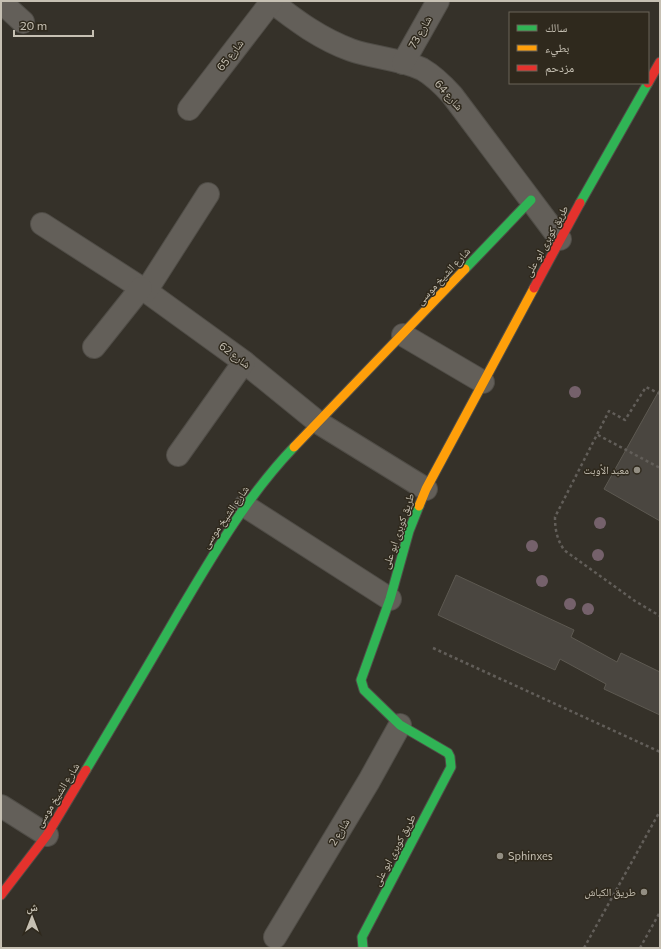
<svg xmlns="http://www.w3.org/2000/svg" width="661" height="949" viewBox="0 0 661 949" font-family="Commissioner,'Noto Naskh Arabic',sans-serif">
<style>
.building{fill:#4a4640;stroke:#5d5951}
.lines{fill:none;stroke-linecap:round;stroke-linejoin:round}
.street-casing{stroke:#504d47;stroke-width:24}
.fast-casing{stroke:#504d47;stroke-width:11}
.slow-casing{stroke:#504d47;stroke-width:11}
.jam-casing{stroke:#504d47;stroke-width:11}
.path{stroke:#625e59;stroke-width:2.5;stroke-dasharray:3 3;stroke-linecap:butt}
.street{stroke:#635f59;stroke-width:22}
.fast{stroke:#30b455;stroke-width:9}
.slow{stroke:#ff9f0a;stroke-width:9}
.jam{stroke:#e5322d;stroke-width:9}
.tree{fill:#75616b}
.poi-dot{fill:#938e83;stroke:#2f291d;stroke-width:1.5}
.labels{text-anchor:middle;stroke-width:3;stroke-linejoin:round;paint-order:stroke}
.street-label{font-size:11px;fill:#c6c0b3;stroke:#2f291d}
.poi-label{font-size:11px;fill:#c6c0b3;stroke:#2f291d;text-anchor:end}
</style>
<rect width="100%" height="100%" fill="#353129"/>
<g class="building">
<polygon points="660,389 660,521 604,489"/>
<polygon points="456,575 574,630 571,637 617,662 621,653 660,672 660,715 604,689 606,684 560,659 555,670 438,615"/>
</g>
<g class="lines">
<g class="street-casing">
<g id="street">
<path d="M 271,1 C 296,21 321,39 351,50 C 374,58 400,59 422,69 C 434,76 443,85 452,95 L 560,239"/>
<polyline points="1,2 23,22"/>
<polyline points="403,63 438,1"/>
<polyline points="189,109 272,1"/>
<polyline points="42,224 146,291 244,362 319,423 426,489"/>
<polyline points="146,291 208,194"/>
<polyline points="403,335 483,382"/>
<polyline points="94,347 141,288"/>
<polyline points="178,455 244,362"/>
<polyline points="245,506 390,599"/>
<polyline points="1,806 47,835"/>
<polyline points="275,937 369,781 400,725"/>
</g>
</g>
<g class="fast-casing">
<g id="fast">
<polyline points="580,203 648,83"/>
<polyline points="465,269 531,200"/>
<path d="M 86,770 C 117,718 148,666 178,614 C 213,555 247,496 294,447"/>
<polyline points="363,948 362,937 451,767 450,757 448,753 400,725 364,690 361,680 390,599 409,531 419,506"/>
</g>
</g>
<g class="slow-casing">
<g id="slow">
<polyline points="294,447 465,269"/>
<polyline points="419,506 426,489 534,288"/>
</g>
</g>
<g class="jam-casing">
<g id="jam">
<polyline points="648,83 660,62"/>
<polyline points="534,288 580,203"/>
<polyline points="1,895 47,835 86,770"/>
</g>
</g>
<g class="path">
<path d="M 660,394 L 646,387 L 625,420 L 609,411 L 555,517 C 555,530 557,539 564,550 L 635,601 L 660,616"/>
<polyline points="598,435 660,468"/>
<polyline points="433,648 660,752"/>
<polyline points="584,948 660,811"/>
<polyline points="640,948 660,912"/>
</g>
<use href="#street" class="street"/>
<use href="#fast" class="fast"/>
<use href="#slow" class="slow"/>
<use href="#jam" class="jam"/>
</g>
<g class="tree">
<circle cx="575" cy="392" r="6"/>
<circle cx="600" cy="523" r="6"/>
<circle cx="532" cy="546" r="6"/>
<circle cx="598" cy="555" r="6"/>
<circle cx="542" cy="581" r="6"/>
<circle cx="570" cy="604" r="6"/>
<circle cx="588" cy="609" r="6"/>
</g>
<g class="poi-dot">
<circle cx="637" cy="470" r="4"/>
<circle cx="500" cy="856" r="4"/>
<circle cx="644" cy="892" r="4"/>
</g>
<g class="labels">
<g class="street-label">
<text transform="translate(420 32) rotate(-60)" y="4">شارع 73</text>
<text transform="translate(230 55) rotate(-52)" y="4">شارع 65</text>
<text transform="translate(449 95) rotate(49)" y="4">شارع 64</text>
<text transform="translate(546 241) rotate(-61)" y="4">طريق كوبرى ابو على</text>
<text transform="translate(443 276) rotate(-47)" y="4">شارع الشيخ موسى</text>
<text transform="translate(235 355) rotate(37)" y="4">شارع 62</text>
<text transform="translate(225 517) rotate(-55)" y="4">شارع الشيخ موسى</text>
<text transform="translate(398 531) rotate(-71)" y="4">طريق كوبرى ابو على</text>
<text transform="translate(57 795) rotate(-58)" y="4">شارع الشيخ موسى</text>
<text transform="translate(339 832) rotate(-59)" y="4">شارع 2</text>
<text transform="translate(394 850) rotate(-62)" y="4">طريق كوبرى ابو على</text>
</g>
<g class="poi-label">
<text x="629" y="474">معبد الأوبت</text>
<text x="508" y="860" text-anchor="start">Sphinxes</text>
<text x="636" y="896">طريق الكباش</text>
</g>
</g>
<rect width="661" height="949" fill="none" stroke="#c6c0b3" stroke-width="4"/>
<rect x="509" y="12" width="140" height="72" fill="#2f291d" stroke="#6b6559"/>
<rect x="517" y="25" width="20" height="6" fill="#30b455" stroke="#6b6559"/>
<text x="545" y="32" font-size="12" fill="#c6c0b3">سالك</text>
<rect x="517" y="45" width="20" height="6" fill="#ff9f0a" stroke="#6b6559"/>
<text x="545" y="52" font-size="12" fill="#c6c0b3">بطيء</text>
<rect x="517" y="65" width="20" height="6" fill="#e5322d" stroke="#6b6559"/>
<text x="545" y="72" font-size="12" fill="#c6c0b3">مزدحم</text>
<g transform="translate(32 917)" stroke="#2f291d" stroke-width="3" paint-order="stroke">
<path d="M0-3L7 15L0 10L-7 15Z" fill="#c6c0b3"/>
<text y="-6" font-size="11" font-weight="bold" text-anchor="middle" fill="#c6c0b3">ش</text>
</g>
<path d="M14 30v6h79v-6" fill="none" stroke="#c6c0b3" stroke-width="2"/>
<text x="20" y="30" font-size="12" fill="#c6c0b3" stroke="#2f291d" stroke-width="3" paint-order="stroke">20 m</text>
</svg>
